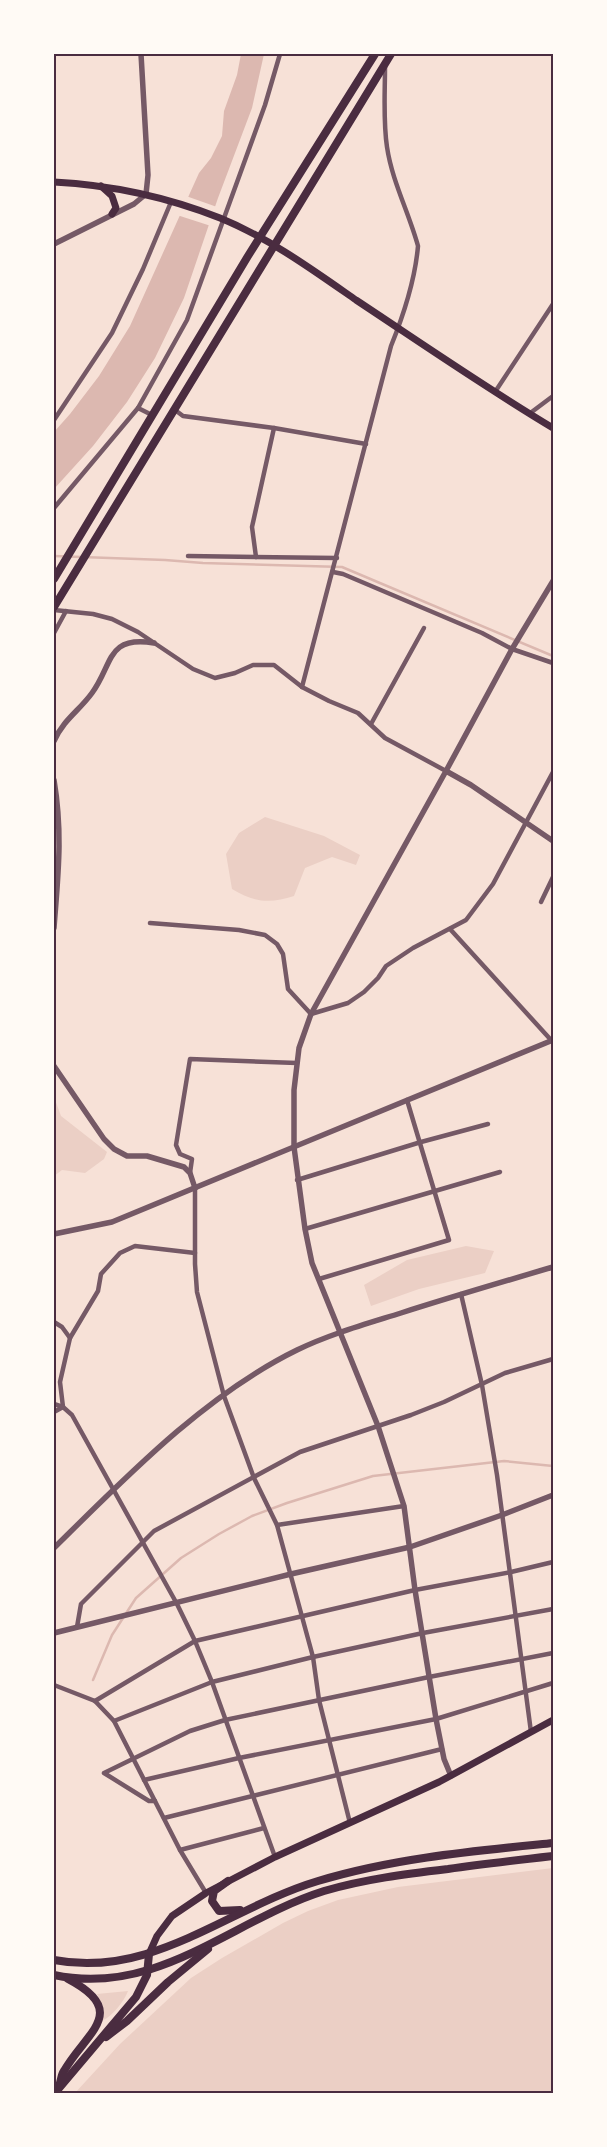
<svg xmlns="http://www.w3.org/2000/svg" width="607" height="2147" viewBox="0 0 607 2147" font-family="'Work Sans',sans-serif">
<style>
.green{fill:#ebcfc5}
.water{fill:#dcb8b0}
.pier{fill:#f7e1d7}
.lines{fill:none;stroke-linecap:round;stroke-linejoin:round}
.stream{stroke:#dcb8b0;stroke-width:2.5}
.minor{stroke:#755966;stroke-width:4.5}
.tertiary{stroke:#755966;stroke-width:5.5}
.primary{stroke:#4a2c40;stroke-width:7}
.trunk{stroke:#4a2c40;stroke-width:8}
.neatline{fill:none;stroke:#4a2c40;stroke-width:2}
</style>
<rect width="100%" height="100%" fill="#f7e1d7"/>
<g class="green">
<path d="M 265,817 L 324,836 L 360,855 L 356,865 L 332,857 L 305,868 L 294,896 C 270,904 253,902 232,889 L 226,854 L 239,833 Z"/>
<polygon points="54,1097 61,1116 107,1152 104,1159 85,1173 62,1170 54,1176"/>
<polygon points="466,1246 494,1251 485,1273 419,1289 371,1306 364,1285 407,1260"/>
<polygon points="553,1868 553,2093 75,2093 120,2044 191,1978 222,1958 283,1923 308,1911 338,1900 398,1887"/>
<path d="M 128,1991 C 124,2002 111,2017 102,2021 L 104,2009 L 97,1994 Z"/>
</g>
<polygon class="water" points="241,54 264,54 252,108 218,198 184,298 155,358 127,402 93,446 54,489 54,432 70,414 99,376 130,326 199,173 211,158 222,136 224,111 237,75"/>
<polygon class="pier" points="186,196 217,207 211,226 177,215"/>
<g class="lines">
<g class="stream">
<polyline points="54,556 165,560 203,563 342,567 553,656"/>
<polyline points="93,1680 112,1635 136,1598 181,1558 219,1534 252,1516 287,1503 373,1476 504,1461 553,1466"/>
</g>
<g class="minor">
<polyline points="495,392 553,304"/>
<polyline points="138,408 152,415"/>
<polyline points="175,410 183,416 274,428 366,444"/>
<polyline points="529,414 553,396"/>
<polyline points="54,420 112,333 143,269 171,202"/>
<polyline points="54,508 138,408 187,320 265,105 280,54"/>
<polyline points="188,556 337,558"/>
<polyline points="256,557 252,527 274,428"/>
<polyline points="333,572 343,574 482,633 512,649 553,663"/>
<polyline points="54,610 93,614 112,619 138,632 193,669 215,678 235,673 253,665 274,665 302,687 329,701 358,713 385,738 446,771"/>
<polyline points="54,633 66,611"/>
<path d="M 302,687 L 391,346 C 404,314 415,281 418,246 C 409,213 392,181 387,147 C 383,121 385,93 385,67"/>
<polyline points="371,724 424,628"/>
<polyline points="541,902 553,877"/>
<polyline points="150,923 239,930 265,935 277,944 283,954 288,989 311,1014 348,1003 364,992 378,978 386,966 413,948 466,920 493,884 553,772"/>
<polyline points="450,929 551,1040"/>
<polyline points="190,1173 192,1159 180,1154 176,1145 190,1059 297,1063"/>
<polyline points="297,1180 421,1142 488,1124"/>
<polyline points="195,1188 195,1264 197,1292 224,1396 254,1478 277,1525 313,1657 319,1700 350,1823"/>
<polyline points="305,1229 500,1172"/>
<polyline points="319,1279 449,1240 407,1100"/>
<polyline points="461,1294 482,1385 497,1475 531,1732"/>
<polyline points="54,1322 62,1327 70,1338 60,1382 63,1407 72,1415 177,1604 195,1641 212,1682 275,1857"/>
<polyline points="70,1338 98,1291 101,1274 120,1253 135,1246 195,1253"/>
<polyline points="54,1404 63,1407"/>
<polyline points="54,1412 63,1407"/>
<polyline points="277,1525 404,1506"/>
<polyline points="77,1627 81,1604 154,1531 300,1452 411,1415 444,1402 505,1373 553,1359"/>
<polyline points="54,1685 95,1701 114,1721 180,1850 206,1893"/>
<polyline points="95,1701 195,1641 415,1590 511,1572 553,1562"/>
<polyline points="114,1721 212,1682 313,1657 423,1633 553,1609"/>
<polyline points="144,1780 239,1758 436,1719 553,1683"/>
<polyline points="155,1801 149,1801 104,1773 190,1731 225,1720 429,1677 553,1653"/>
<polyline points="164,1818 442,1749"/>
<polyline points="180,1850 264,1828"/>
</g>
<g class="tertiary">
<polyline points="54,244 134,204 146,194 148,175 141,54"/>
<path d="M 54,741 C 64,719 79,711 92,693 C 113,665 106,635 154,643"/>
<polyline points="446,771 471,785 553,841"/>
<path d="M 54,780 C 63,834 58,875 54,928"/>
<polyline points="54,1066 104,1139 114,1149 127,1156 147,1156 184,1167 190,1173 195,1188"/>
<polyline points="54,1234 112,1222 553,1040"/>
<path d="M 54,1548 C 126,1477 205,1395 297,1350 C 330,1334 366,1324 401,1313 C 451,1297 502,1282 553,1267"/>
<polyline points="54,1633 291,1574 410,1547 502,1515 553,1495"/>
<polyline points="451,1776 444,1759 436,1719 415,1590 404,1506 378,1426 312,1263 305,1229 294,1147 294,1090 299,1048 311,1014 446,771 512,649 553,581"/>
</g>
<g class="primary">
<path d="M 54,182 C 111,185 167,197 220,218 C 269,238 313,270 356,300 C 421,343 486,388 553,428"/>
<polyline points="101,186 112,196 116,208 112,214"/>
<polyline points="149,1954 157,1936 172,1916 206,1893 275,1857 439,1782 553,1720"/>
</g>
<g class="trunk">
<polyline points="54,579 248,256 375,54"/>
<polyline points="54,607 391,54"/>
<polyline points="228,1881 214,1891 212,1901 219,1911 240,1910"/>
<path d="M 54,1960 C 152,1979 228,1908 318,1881 C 394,1858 474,1851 553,1843"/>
<path d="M 54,1975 C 158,1997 232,1920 324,1891 C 365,1879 406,1874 448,1869 C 483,1864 518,1860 553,1856"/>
<polyline points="106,2037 127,2021 168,1982 208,1949"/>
<path d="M 59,2086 C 61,2081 61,2075 64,2071 C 85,2033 131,2012 68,1979"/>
<polyline points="55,2093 136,1997 147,1975 149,1954"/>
</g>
</g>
<rect width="607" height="2147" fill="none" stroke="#fffaf5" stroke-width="110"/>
<rect x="55" y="55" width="497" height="2037" class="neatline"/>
</svg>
